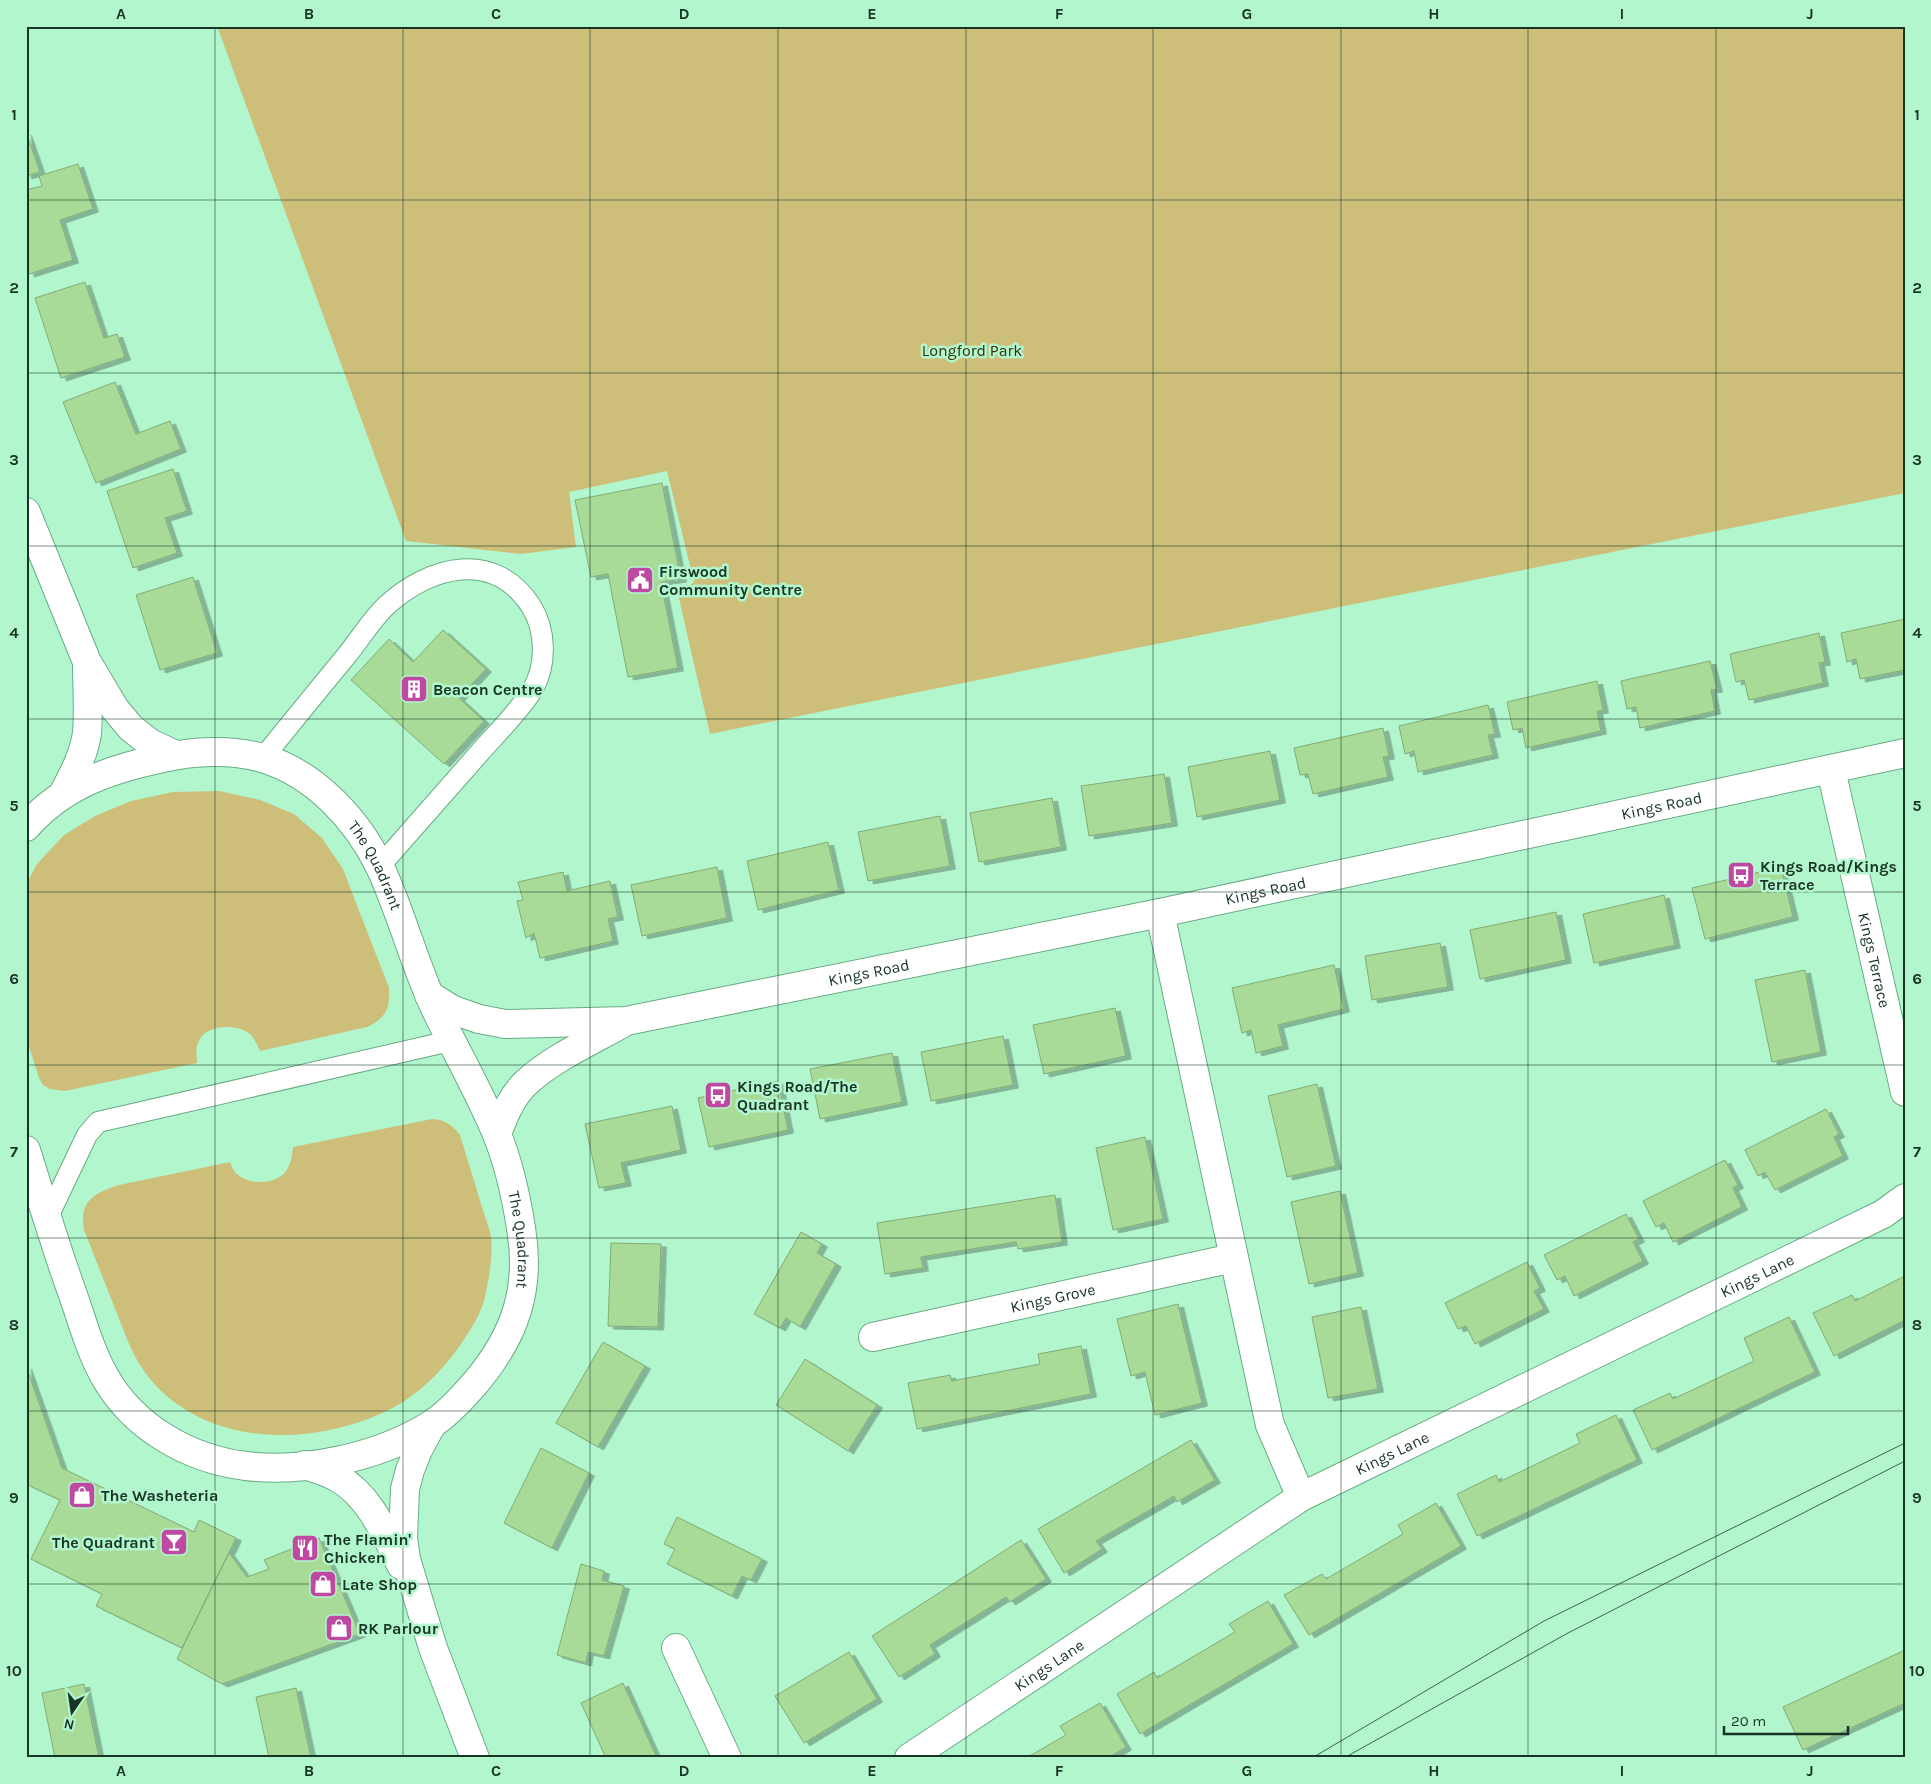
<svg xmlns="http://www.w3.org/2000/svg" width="1931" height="1784" viewBox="0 0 1931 1784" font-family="Karla,sans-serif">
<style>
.green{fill:#cdbf7a}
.building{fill:#a8da98;stroke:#83ab75;filter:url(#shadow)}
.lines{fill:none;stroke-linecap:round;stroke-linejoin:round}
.lane-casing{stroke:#6aab86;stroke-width:22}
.street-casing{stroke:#6aab86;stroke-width:30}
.secondary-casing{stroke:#6aab86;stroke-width:30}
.lane{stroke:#fff;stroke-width:20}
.street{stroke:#fff;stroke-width:28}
.secondary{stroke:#fff;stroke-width:28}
.tram{stroke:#3d624d;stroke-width:1}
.grid{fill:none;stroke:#183425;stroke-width:1;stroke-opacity:0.55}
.labels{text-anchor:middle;stroke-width:5;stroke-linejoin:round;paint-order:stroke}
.park-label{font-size:16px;fill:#362f0b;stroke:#b2f6ce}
.poi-label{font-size:16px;font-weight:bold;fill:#183425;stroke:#b2f6ce;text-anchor:start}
.street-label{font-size:16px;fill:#183425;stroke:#b2f6ce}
.neatline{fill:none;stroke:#183425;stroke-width:2}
.grid-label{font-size:16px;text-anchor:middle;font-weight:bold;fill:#183425}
</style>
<defs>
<filter id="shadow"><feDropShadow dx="5.5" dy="3" stdDeviation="0" flood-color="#0004"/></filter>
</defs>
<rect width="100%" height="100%" fill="#b2f6ce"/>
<g class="green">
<polygon points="217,26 1905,26 1905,493 710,734 678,594 694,582 667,471 569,492 576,547 521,554 406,541"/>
<path d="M 219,791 L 260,800 L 294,814 L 322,838 L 343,869 L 389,988 C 390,1009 386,1018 367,1027 L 260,1051 C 257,1045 255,1039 250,1034 C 236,1023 204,1024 198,1043 C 195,1049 197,1057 197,1063 L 65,1091 L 50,1089 L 43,1085 L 39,1078 L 26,1037 L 26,885 L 37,864 L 64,835 L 95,816 L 131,801 L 173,792 Z"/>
<path d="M 432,1119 C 446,1120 452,1125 460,1135 C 467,1158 474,1181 481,1204 C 484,1214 489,1226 491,1237 C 493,1256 489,1278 485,1297 C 481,1314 471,1329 461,1344 C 446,1366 426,1387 403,1402 C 326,1448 206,1452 147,1375 C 132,1356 125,1333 116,1311 C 105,1284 95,1257 84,1230 C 79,1201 94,1193 119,1185 L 230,1162 C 231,1165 233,1170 235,1172 C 247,1186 276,1185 286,1171 C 291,1164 292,1156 293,1147 Z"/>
</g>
<g class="building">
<polygon points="26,132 40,172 26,176"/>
<polygon points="78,164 93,209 60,220 73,260 29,274 26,265 26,190 42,186 39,176"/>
<polygon points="85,282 104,338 117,334 125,357 61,378 35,298"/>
<polygon points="115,382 136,434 170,421 181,449 96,483 63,402"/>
<polygon points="173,469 187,511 165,518 177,553 133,568 107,491"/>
<polygon points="662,483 681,579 661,582 678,668 628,677 608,574 591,577 575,500"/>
<polygon points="193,577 217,653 160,670 136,595"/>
<polygon points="1905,619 1905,670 1860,679 1856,659 1847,662 1841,633"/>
<polygon points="443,630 486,669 459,698 484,721 444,764 351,680 389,639 413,662"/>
<polygon points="1819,633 1825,662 1819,663 1823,683 1749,700 1744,680 1736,682 1730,654"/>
<polygon points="1710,661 1717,689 1711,690 1715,711 1640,728 1636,707 1627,709 1621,681"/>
<polygon points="1597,681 1603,710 1597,711 1601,731 1526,748 1522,728 1513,730 1507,702"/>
<polygon points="1488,705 1495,734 1488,735 1493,755 1418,772 1414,751 1405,754 1399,726"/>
<polygon points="1383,728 1389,756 1383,757 1388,777 1313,794 1308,774 1300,775 1294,748"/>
<polygon points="1270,751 1280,800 1197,817 1188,767"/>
<polygon points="1164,774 1172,823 1089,836 1081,786"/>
<polygon points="1052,798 1061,847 979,862 970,813"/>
<polygon points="940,816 950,866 868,881 858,832"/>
<polygon points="828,842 839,890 758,910 747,861"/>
<polygon points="717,867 727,918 642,936 631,885"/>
<polygon points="1781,867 1793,917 1705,939 1692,888"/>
<polygon points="563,872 567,891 610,881 618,917 608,919 613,941 540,958 534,933 526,938 517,901 523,900 518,882"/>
<polygon points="1664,895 1675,945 1594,963 1583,914"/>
<polygon points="1556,912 1566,960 1480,979 1470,930"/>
<polygon points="1440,943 1448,987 1372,1000 1365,956"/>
<polygon points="1334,965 1344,1009 1278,1025 1283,1046 1256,1053 1251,1030 1242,1033 1232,988"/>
<polygon points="1805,970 1821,1052 1772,1062 1755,980"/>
<polygon points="1115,1008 1126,1056 1044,1074 1033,1025"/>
<polygon points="1003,1036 1013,1085 931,1101 921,1052"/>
<polygon points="892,1053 902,1102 820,1119 810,1069"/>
<polygon points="778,1081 788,1130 709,1147 698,1098"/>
<polygon points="1317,1084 1336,1166 1287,1177 1268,1096"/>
<polygon points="672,1106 681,1150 621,1163 626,1183 599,1188 585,1124"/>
<polygon points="1826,1109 1839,1134 1834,1137 1843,1156 1775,1190 1765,1172 1758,1176 1745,1150"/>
<polygon points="1145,1137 1163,1219 1113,1230 1096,1148"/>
<polygon points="1725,1160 1738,1185 1733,1188 1742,1207 1673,1242 1664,1223 1656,1227 1643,1201"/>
<polygon points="1340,1191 1358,1273 1309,1284 1291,1202"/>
<polygon points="1055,1195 1062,1242 1018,1249 1016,1242 921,1257 923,1268 885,1274 877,1223"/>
<polygon points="1626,1214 1639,1239 1633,1242 1643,1261 1574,1296 1565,1276 1557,1280 1544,1255"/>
<polygon points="801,1232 822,1244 817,1253 836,1264 800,1327 786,1318 780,1328 754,1314"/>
<polygon points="611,1243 661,1244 658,1327 608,1326"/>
<polygon points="1527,1262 1540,1288 1534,1291 1544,1309 1475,1344 1466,1326 1458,1329 1445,1303"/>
<polygon points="1905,1276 1905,1320 1834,1356 1813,1313 1852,1295 1855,1301"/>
<polygon points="1178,1304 1202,1403 1155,1415 1145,1372 1131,1376 1117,1319"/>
<polygon points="1361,1307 1378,1389 1328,1398 1312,1317"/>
<polygon points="1789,1317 1815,1372 1652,1450 1633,1410 1670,1393 1673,1399 1754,1361 1744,1338"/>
<polygon points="603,1342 645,1366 598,1447 556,1423"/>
<polygon points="1081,1346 1091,1394 917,1429 908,1383 950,1375 952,1381 1040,1364 1038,1354"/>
<polygon points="805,1359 877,1405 848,1451 776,1405"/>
<polygon points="26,1366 62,1468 194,1532 199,1520 236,1538 182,1648 96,1606 102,1594 31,1559 60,1500 26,1484"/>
<polygon points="1616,1415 1637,1460 1477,1536 1457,1494 1496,1475 1499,1482 1580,1443 1576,1434"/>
<polygon points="1191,1440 1215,1480 1177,1502 1174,1496 1096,1541 1102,1549 1064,1573 1038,1529"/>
<polygon points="541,1448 589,1473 552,1548 504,1523"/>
<polygon points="1436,1503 1461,1546 1309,1635 1284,1595 1322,1574 1326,1579 1403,1534 1398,1525"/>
<polygon points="677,1517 762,1559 751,1580 742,1576 732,1596 667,1564 675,1549 664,1544"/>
<polygon points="319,1538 360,1634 222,1684 177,1659 229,1553 247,1577 269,1569 264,1560"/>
<polygon points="1021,1540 1046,1579 1010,1602 1006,1597 930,1645 935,1654 899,1677 872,1636"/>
<polygon points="581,1564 604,1571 602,1580 624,1586 604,1656 588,1652 586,1663 557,1655"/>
<polygon points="1268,1601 1293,1644 1140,1734 1117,1694 1154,1672 1157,1678 1235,1632 1229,1624"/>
<polygon points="1905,1650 1905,1703 1803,1750 1783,1707"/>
<polygon points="849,1652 877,1699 804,1743 775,1696"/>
<polygon points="623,1683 657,1758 606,1758 581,1703"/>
<polygon points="84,1684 99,1758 55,1758 42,1693"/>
<polygon points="296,1688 311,1758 269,1758 256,1697"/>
<polygon points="1100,1703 1126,1747 1108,1758 1026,1758 1066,1735 1060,1726"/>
</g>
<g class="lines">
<g class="lane-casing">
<g id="lane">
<path d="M 263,758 C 291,723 319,689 347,655 C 360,639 372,619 387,605 C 430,566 494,549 531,606 C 546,630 547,664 533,689 C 521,709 498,732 482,750 C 448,789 413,828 379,867"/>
<polyline points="47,1219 87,1135 98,1122 450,1041"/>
</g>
</g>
<g class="street-casing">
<g id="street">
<path id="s1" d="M 1831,770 L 1905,1092"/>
<polyline points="1160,913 1270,1425 1301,1497"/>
<path id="s2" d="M 873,1337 L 1233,1258"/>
<polyline points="676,1648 727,1758"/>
<path id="s3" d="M 909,1758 L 1301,1497 L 1883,1214 L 1905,1198"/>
</g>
</g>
<g class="secondary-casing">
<g id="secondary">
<polyline points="26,512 87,662 115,709 131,728 150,743 176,755"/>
<path d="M 63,794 C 73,775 84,755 87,733 C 89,710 87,687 87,663"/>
<path id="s4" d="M 26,827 C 63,785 110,769 163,758 C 194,751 231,749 262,758 C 314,773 357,819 380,867 C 401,912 413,960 434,1006 C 454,1048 478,1089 496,1132 C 508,1161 516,1196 521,1228 C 531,1288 516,1334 477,1381 C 463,1397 447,1415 429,1426 C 378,1457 305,1473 246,1466 C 189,1459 134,1428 105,1377 C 90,1351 82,1320 72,1292 C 55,1245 41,1198 26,1150"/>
<path id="s5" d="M 429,995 L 453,1010 L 479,1019 L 505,1024 L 626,1021 L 1160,913 L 1905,753"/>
<path d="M 497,1134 C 504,1115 512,1095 528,1081 C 552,1059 593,1040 623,1023"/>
<polyline points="432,1424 418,1450 410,1470 405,1489 403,1538 406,1559 433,1648 475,1758"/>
<path d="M 305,1465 C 316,1469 328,1472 338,1478 C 370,1496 385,1534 401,1565"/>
</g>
</g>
<use href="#lane" class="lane"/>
<use href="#street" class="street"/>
<use href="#secondary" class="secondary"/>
<g class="tram">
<polyline points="1312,1758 1544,1621 1905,1443"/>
<polyline points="1344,1758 1568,1633 1905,1461"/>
</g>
</g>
<path class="grid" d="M 215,26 L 215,1758M 403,26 L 403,1758M 590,26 L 590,1758M 778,26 L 778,1758M 966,26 L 966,1758M 1153,26 L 1153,1758M 1341,26 L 1341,1758M 1528,26 L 1528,1758M 1716,26 L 1716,1758M 26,200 L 1905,200M 26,373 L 1905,373M 26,546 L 1905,546M 26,719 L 1905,719M 26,892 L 1905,892M 26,1065 L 1905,1065M 26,1238 L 1905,1238M 26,1411 L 1905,1411M 26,1584 L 1905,1584"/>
<defs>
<g id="civic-square" transform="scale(1.4375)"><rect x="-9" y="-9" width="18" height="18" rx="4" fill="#bd49a2" stroke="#b2f6ce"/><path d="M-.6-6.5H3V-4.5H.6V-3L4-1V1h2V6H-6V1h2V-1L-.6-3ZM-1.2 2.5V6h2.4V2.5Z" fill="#fff"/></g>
<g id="building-square" transform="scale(1.4375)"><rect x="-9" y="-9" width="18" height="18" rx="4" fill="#bd49a2" stroke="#b2f6ce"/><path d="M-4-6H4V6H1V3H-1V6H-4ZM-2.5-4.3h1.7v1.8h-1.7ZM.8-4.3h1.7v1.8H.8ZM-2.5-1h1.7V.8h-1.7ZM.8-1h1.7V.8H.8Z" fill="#fff"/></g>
<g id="bus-square" transform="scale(1.4375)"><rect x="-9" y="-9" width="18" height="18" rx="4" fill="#bd49a2" stroke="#b2f6ce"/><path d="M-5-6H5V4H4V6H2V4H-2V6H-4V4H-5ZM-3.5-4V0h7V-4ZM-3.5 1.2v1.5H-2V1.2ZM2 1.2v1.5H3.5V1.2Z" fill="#fff"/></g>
<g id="shop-square" transform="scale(1.4375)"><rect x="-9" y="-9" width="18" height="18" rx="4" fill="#bd49a2" stroke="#b2f6ce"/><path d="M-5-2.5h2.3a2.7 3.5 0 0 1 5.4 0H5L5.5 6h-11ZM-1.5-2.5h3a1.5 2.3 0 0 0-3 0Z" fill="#fff"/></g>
<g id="bar-square" transform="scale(1.4375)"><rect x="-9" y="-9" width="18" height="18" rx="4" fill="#bd49a2" stroke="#b2f6ce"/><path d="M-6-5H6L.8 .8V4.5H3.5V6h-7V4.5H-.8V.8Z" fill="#fff"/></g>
<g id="restaurant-square" transform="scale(1.4375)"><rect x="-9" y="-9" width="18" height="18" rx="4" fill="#bd49a2" stroke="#b2f6ce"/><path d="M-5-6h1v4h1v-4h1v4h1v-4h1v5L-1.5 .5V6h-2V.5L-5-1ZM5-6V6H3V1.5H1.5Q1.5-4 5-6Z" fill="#fff"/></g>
</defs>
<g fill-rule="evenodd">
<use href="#civic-square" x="640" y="580"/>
<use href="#building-square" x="414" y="689"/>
<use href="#bus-square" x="1741" y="875"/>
<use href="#bus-square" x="718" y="1095"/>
<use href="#shop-square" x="82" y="1495"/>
<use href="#bar-square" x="174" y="1542"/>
<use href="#restaurant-square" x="305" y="1548"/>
<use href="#shop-square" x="323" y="1584"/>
<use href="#shop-square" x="339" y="1628"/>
</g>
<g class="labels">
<g class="park-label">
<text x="972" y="356">Longford Park</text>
</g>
<g class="poi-label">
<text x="659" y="577">Firswood<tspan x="659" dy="18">Community Centre</tspan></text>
<text x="433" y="695">Beacon Centre</text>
<text x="1760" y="872">Kings Road/Kings<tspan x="1760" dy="18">Terrace</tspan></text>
<text x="737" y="1092">Kings Road/The<tspan x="737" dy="18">Quadrant</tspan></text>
<text x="101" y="1501">The Washeteria</text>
<text x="324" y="1545">The Flamin'<tspan x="324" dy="18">Chicken</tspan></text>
<text x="155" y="1548" text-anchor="end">The Quadrant</text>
<text x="342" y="1590">Late Shop</text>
<text x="358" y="1634">RK Parlour</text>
</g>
<g class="street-label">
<text dy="6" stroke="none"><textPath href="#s5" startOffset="1261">Kings Road</textPath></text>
<text dy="6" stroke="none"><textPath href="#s4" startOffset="418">The Quadrant</textPath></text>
<text dy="6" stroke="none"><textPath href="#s5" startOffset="856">Kings Road</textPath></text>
<text dy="6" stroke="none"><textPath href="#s1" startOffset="195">Kings Terrace</textPath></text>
<text dy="6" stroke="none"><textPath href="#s5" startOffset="451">Kings Road</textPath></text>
<text dy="6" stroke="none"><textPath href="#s4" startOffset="822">The Quadrant</textPath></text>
<text dy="6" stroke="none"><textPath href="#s3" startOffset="978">Kings Lane</textPath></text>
<text dy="6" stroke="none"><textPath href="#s2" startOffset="184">Kings Grove</textPath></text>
<text dy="6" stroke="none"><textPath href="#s3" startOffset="572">Kings Lane</textPath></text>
<text dy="6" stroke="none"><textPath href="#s3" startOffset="168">Kings Lane</textPath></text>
</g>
</g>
<rect width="1931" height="1784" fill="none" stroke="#b2f6ce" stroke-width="55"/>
<g transform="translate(72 1712) rotate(193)" stroke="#b2f6ce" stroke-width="4" paint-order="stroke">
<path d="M0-4L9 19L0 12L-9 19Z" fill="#183425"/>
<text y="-8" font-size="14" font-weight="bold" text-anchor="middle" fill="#183425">N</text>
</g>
<path d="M1724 1726v8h124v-8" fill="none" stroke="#183425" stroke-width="2.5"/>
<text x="1731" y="1726" font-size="15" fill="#183425" stroke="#b2f6ce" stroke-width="4" paint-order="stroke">20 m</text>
<rect x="28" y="28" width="1876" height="1728" class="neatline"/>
<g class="grid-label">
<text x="121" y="19">A</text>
<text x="309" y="19">B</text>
<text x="496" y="19">C</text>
<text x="684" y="19">D</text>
<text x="872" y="19">E</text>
<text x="1059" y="19">F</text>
<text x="1247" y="19">G</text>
<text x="1434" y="19">H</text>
<text x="1622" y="19">I</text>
<text x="1810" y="19">J</text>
<text x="14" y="120">1</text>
<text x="1917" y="120">1</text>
<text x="14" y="293">2</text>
<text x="1917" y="293">2</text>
<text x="14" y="465">3</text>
<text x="1917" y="465">3</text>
<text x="14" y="638">4</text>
<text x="1917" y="638">4</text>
<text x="14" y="811">5</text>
<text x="1917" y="811">5</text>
<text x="14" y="984">6</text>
<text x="1917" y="984">6</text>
<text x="14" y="1157">7</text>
<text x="1917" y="1157">7</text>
<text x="14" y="1330">8</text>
<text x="1917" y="1330">8</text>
<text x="14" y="1503">9</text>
<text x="1917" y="1503">9</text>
<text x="14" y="1676">10</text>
<text x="1917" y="1676">10</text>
<text x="121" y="1776">A</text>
<text x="309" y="1776">B</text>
<text x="496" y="1776">C</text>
<text x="684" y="1776">D</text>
<text x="872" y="1776">E</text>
<text x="1059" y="1776">F</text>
<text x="1247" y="1776">G</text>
<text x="1434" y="1776">H</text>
<text x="1622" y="1776">I</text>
<text x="1810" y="1776">J</text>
</g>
</svg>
